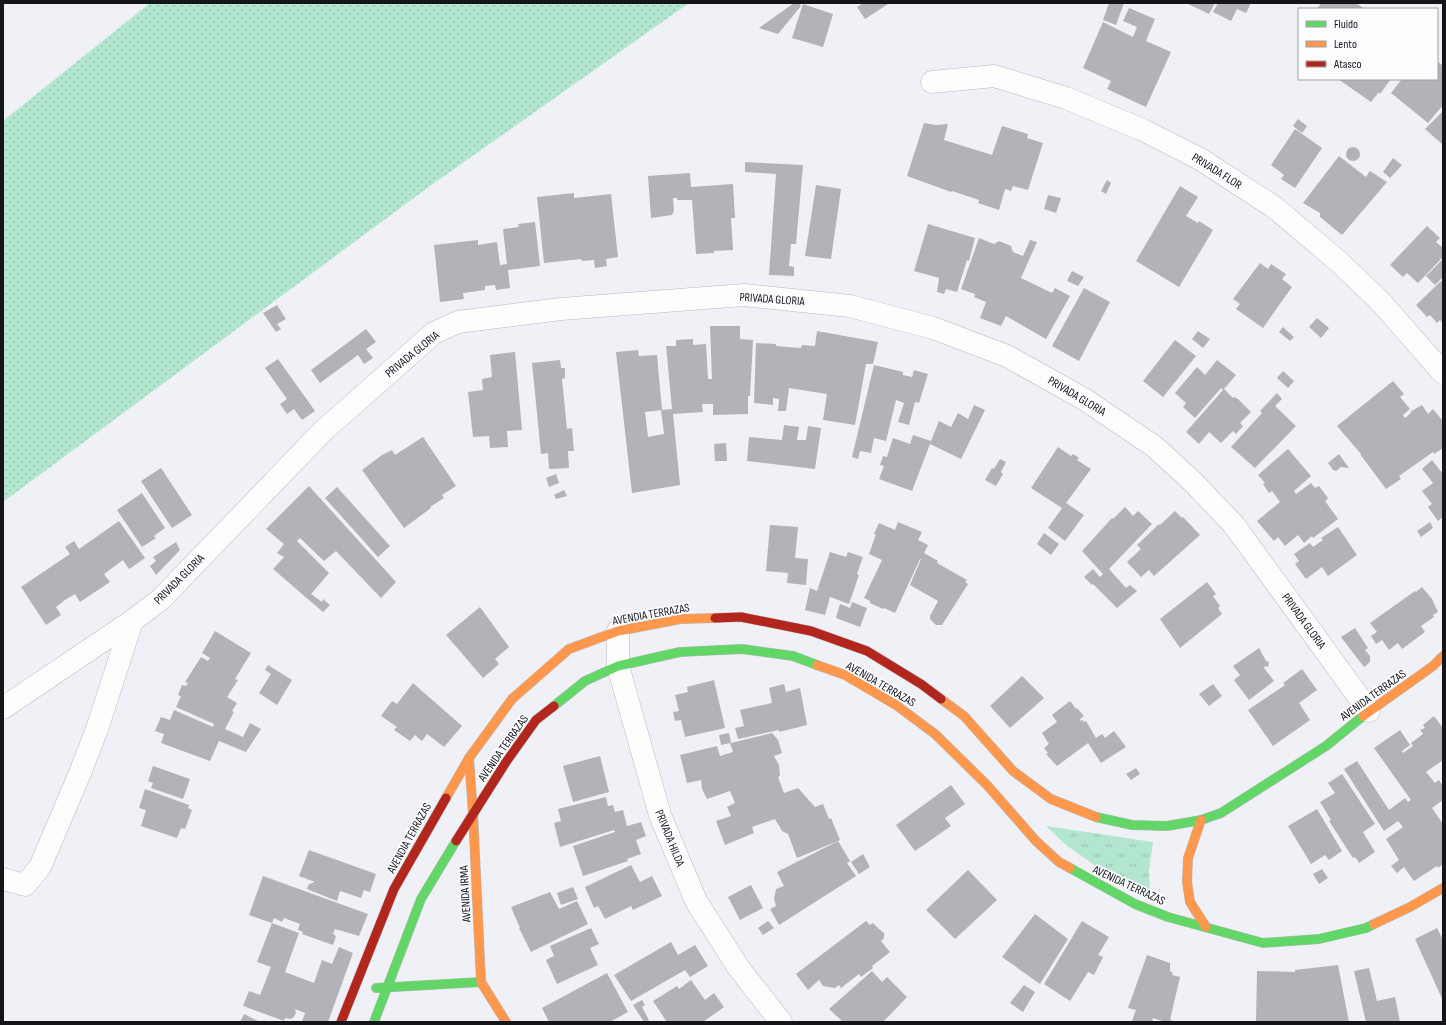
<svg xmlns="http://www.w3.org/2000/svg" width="1446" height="1025" viewBox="0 0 1446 1025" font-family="'Sofia Sans Condensed',sans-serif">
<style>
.grass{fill:url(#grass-dots)}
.park{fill:url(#park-tufts)}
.building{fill:#b2b3b7}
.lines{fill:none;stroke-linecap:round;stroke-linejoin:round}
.street-casing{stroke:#b8b9bd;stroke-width:23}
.fast-casing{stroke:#b8b9bd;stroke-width:10}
.slow-casing{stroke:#b8b9bd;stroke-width:10}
.jam-casing{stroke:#b8b9bd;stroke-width:10}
.street{stroke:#fdfdfe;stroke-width:22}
.fast{stroke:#63d668;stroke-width:9}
.slow{stroke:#ff974d;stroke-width:9}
.jam{stroke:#b3261e;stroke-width:9}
.labels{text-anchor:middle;stroke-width:3.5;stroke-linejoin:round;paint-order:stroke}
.street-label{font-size:12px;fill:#141519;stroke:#fcfdff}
</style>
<defs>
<pattern id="grass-dots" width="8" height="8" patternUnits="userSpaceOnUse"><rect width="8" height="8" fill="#b2e6cf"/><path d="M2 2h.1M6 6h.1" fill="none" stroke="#98c4b1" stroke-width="1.8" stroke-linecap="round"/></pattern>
<pattern id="park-tufts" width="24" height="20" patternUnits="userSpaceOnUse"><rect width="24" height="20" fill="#b2e6cf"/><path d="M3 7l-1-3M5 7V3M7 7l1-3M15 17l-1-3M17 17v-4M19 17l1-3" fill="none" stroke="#98c4b1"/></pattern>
</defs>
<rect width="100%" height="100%" fill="#f0f1f6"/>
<polygon class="grass" points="150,3 689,3 430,186 3,502 3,121"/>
<polygon class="park" points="1046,826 1153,842 1149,870 1150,894 1096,866 1066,845"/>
<g class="building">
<polygon points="794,3 799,3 801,6 778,34 759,28"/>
<polygon points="863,3 887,3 888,4 865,19 857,7"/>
<polygon points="1109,3 1124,3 1116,25 1103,20"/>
<polygon points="1186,3 1215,3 1209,14"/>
<polygon points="1218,3 1251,3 1246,13 1237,9 1231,21 1213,12"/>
<polygon points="1321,3 1356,3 1365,9 1317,9"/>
<polygon points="803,4 833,14 823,47 792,38"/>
<polygon points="1129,8 1155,19 1146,41 1171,52 1146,107 1107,89 1111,81 1083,68 1103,22 1133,37 1137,27 1123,21"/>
<polygon points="1437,61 1443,66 1443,105 1428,123 1391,93 1402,79 1437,79"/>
<polygon points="1338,79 1391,79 1380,94 1379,92 1371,102"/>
<polygon points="1443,111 1443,145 1425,129"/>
<polygon points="1298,119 1307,126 1302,133 1293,126"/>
<polygon points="924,123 936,125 948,124 944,140 992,155 1002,126 1028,134 1027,138 1043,143 1028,190 1013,186 1011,191 1005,189 999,210 978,203 979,200 952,191 951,192 907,176"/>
<polygon points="1295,129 1322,148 1295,188 1281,179 1284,175 1271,165"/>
<circle cx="1353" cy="154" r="7"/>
<polygon points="1339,156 1366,177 1370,171 1387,182 1342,235 1320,217 1320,213 1303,203"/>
<polygon points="1393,158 1402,165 1390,178 1383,172"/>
<polygon points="745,162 803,165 796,244 791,244 789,266 794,267 794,276 769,275 776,174 745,172"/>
<polygon points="690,173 691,187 733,184 735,218 731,218 733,250 714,251 714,253 696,254 692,200 677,200 677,198 673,198 674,211 672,215 651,218 648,176"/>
<polygon points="1107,180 1111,183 1106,194 1101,191"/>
<polygon points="816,185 841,189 831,259 805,256"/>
<polygon points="1180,186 1198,197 1186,216 1198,223 1199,221 1213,230 1179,287 1136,261"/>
<polygon points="574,193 574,198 611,194 618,257 606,259 607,266 595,268 594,260 582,261 581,259 544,263 537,197"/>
<polygon points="1048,195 1061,198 1056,213 1044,209"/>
<polygon points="535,222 540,266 508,270 510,288 496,290 495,285 485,286 485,290 463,293 464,299 440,302 434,245 478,240 478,245 497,242 500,265 507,264 503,229 519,227 518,224"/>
<polygon points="928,224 975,238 969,261 967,260 957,292 946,289 944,294 937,292 939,278 914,271"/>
<polygon points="1427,226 1440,238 1436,242 1443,248 1443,257 1418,283 1407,273 1403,277 1390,265"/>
<polygon points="979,238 994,244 999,241 1011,246 1013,252 1023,256 1030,240 1037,242 1021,278 1052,293 1055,288 1070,296 1046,339 1006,316 1001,326 980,318 986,302 974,297 975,294 961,289"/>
<polygon points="1443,259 1443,277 1435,285 1426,276"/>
<polygon points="1260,263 1268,269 1271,264 1286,274 1282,279 1292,287 1263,328 1236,309 1240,304 1233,299"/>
<polygon points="1072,271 1084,277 1078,286 1067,281"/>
<polygon points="1441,281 1443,283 1443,324 1440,320 1437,323 1430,315 1427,317 1416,305"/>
<polygon points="1084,288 1110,302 1079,361 1052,346"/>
<polygon points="277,305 286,319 277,324 281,329 276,332 263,313"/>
<polygon points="1317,318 1329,328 1321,338 1309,327"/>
<polygon points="710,326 740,326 740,339 753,340 750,396 748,396 748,414 713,415 713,404 702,404 703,412 673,414 680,485 632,493 616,352 638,350 639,356 657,355 662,410 645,412 648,437 664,434 661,410 672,409 666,346 676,346 676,340 693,339 693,345 706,344 708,379 712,379"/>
<polygon points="1283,327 1294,337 1290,341 1279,332"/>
<polygon points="366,329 376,342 366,349 373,358 364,364 358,355 320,383 311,370"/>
<polygon points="817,331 878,342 873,364 866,364 855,425 823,420 827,394 789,388 786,411 778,411 779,399 773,398 773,405 754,403 756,343 776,344 776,346 801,348 802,345 815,346"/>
<polygon points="1198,331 1210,339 1203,348 1192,339"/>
<polygon points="1175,340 1196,356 1163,397 1143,381"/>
<polygon points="515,352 522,430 507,431 508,447 490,448 489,436 473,437 468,392 483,390 482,379 492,377 490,355"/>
<polygon points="278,359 315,411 302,420 294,409 287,414 280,404 287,399 265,368"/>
<polygon points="560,360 561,368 565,368 565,378 562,379 567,429 572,428 574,451 568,451 569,468 549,469 548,453 541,454 532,363"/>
<polygon points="1217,360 1236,375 1224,389 1233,398 1234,397 1238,399 1251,412 1240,423 1243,426 1236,434 1233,431 1221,443 1209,432 1199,444 1186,432 1223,390 1221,388 1195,418 1183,407 1186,403 1175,393 1197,367 1205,375"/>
<polygon points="874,365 903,372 903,375 912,377 914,370 928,374 919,403 915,402 909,425 898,422 904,403 896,400 886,441 874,438 871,453 860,451 858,459 852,457"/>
<polygon points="1283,371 1294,381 1288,388 1277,378"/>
<polygon points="1393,381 1404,394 1400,397 1410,409 1403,415 1405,418 1411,413 1410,412 1422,405 1428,414 1433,409 1443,421 1443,448 1434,454 1433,452 1399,476 1401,479 1386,489 1360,454 1361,454 1337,426"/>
<polygon points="1277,393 1282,399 1275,406 1296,426 1255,468 1231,447 1262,413 1260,411"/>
<polygon points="974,405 985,410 961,459 930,444 912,491 879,479 884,466 880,465 883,456 887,457 893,438 910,444 913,435 931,441 939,421 951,427 958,413 968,419"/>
<polygon points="784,425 799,427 797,440 806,440 808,426 821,428 815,469 747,461 749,437 782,440"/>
<polygon points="423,437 456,486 442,495 444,498 430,507 431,508 404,528 362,470 382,455 392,450 395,455"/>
<polygon points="726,443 727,461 715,461 714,444"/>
<polygon points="1058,447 1071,456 1073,454 1079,458 1077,460 1091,469 1066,503 1084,515 1065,541 1048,528 1062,508 1031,488"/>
<polygon points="1288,449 1311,476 1294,491 1296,494 1311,483 1315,488 1319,486 1328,498 1325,501 1338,519 1313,538 1312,536 1304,543 1298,535 1285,546 1278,537 1274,541 1257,521 1280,502 1272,491 1269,493 1263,484 1265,483 1258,475"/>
<polygon points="1339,454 1349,468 1341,467 1336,471 1333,470 1328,463"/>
<polygon points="1000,459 1006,462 1001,472 1003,474 996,486 985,480 992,468 994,469"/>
<polygon points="1432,460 1443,474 1443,517 1438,521 1428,507 1432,504 1422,491 1433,483 1422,469"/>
<polygon points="161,468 192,515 172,528 141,481"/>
<polygon points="556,474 559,483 549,487 546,478"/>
<polygon points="309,486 396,582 381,598 336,551 324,561 300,538 297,541 329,573 311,594 322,602 323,599 330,605 323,612 273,569 284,557 277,553 284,544 266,529"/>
<polygon points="337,487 390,546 378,557 325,498"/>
<polygon points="564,490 567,496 556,499 554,495"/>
<polygon points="142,493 165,528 154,536 156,538 142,547 117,510"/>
<polygon points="1125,507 1133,516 1138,511 1152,524 1109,569 1126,588 1130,585 1137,591 1117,608 1093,584 1092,585 1084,577 1093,569 1100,577 1103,574 1082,551 1112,518 1113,519"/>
<polygon points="1175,511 1182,518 1183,517 1200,535 1154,576 1149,570 1141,577 1127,562 1141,549 1137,545 1159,524 1160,525"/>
<polygon points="119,521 145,558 129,569 123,560 104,574 110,582 80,602 75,594 65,600 56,607 61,615 46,625 21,587 70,554 65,547 74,541 79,549"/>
<polygon points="898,522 922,532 918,540 928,545 924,553 938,561 937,563 967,580 965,582 968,584 942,625 936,625 930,619 930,616 938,601 910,585 921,559 920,559 895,613 884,608 883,609 870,603 870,601 864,598 882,560 869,554 876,534 874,534 879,523 895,530"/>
<polygon points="1430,522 1433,528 1421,537 1417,531"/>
<polygon points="770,525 798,527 795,558 808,559 806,585 787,583 788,573 766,571"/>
<polygon points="1338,527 1357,555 1328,576 1322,567 1306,579 1295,564 1299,561 1294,554 1310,543 1313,547 1323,540 1321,538"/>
<polygon points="1044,533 1059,544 1051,555 1037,544"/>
<polygon points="176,542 180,550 156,575 150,566 156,561 153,557"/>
<polygon points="830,552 846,557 848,552 863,557 857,574 859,575 849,604 830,597 825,615 805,610 810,588 817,591"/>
<polygon points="1207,582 1216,594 1213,596 1220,606 1218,608 1222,614 1180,648 1160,619"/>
<polygon points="1422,587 1432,599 1438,612 1433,615 1434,617 1421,626 1425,632 1402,649 1398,643 1389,650 1382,640 1376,644 1371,636 1377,632 1370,623 1415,591 1416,592"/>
<polygon points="852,602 867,608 860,627 836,618 840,604 850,608"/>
<polygon points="480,607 509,647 495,659 499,664 483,678 446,635"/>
<polygon points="1355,628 1368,648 1365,650 1370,656 1370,661 1368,664 1364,667 1341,637"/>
<polygon points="215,631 251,653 235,679 238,680 227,697 237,703 232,711 234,712 225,729 243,737 250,723 261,729 246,752 219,741 210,761 161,743 164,734 155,731 161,717 170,720 174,710 213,727 214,724 176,707 181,696 178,695 182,685 186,686 188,683 185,682 201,657 208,661 210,658 202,653"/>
<polygon points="1259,648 1266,661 1269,662 1268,667 1265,666 1264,668 1274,681 1249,700 1234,680 1240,675 1233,666"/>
<polygon points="268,665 292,680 277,705 259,693 271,674 265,670"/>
<polygon points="1302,669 1317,690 1299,703 1310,720 1273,746 1248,710 1285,685 1283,683"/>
<polygon points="1022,676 1044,698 1010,728 990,706"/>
<polygon points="714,680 725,728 685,737 681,720 675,721 673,712 679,711 675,695 688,692 687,687"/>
<polygon points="413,683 462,726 444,747 427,734 422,741 415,735 410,741 394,730 397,727 381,716 392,701 397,704"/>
<polygon points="784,684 786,692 800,688 807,725 779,732 779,730 738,739 735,728 744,726 740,710 772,703 769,688"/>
<polygon points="1213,684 1222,696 1209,706 1199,694"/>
<polygon points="1070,701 1076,709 1077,708 1084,716 1080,719 1081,721 1083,720 1084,722 1086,721 1096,738 1102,734 1105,738 1114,731 1126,747 1101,763 1088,743 1057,766 1046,754 1048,753 1044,748 1049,744 1042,733 1057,722 1052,715"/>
<polygon points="1434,716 1443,728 1443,760 1426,772 1435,783 1439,780 1443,786 1443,800 1432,808 1443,824 1443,864 1438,868 1437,866 1414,881 1404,867 1397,873 1391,866 1399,860 1386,839 1403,827 1398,821 1384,831 1344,769 1357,761 1389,810 1405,798 1408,802 1411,800 1374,748 1400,730 1410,745 1402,751 1403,753 1413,746 1411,743 1423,734 1420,730 1425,728 1423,725"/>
<polygon points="729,733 731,743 772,733 778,740 782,753 774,756 779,765 780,776 778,777 784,793 798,788 815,807 823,804 829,819 831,818 840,840 797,858 788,834 782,831 775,819 752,827 754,833 725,845 716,821 731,816 727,807 735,803 730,791 707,799 702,789 701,780 687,783 680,755 717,746 720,756 733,752 730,743 721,745 719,735"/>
<polygon points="600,756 609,792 573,802 563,766"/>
<polygon points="153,766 190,779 183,799 151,788 153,783 148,781"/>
<polygon points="1136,768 1140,774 1131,780 1126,774"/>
<polygon points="1342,774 1375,824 1363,832 1375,852 1359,863 1355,857 1353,858 1329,821 1331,820 1320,802 1335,793 1328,783"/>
<polygon points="951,785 965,804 945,818 951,826 915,851 896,825"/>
<polygon points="145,789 189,805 188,808 192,810 185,829 181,828 177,838 141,826 146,810 139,808"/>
<polygon points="606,797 608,806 613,805 615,812 623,810 627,826 641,822 646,836 636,840 641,854 627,859 628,861 583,876 573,846 615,832 614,830 560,847 554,823 561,821 558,809"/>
<polygon points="1317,809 1342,851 1329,860 1325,855 1311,864 1288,826"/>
<polygon points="838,841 850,861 847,863 856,876 779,925 770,909 776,906 774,899 776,889 784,886 777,872"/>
<polygon points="309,850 376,874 370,892 364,890 361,898 340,891 337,901 307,889 309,884 315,882 299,876"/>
<polygon points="863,854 870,867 859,874 851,862"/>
<polygon points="631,865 640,882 652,876 662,896 633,910 631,906 605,919 598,906 594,908 585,887"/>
<polygon points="1322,869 1328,878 1319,884 1313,874"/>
<polygon points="968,870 997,900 955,939 926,910"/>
<polygon points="263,876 368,914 359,936 335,929 333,934 336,936 333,945 302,934 303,932 298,930 300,924 284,918 282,922 274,918 272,923 249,915"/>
<polygon points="751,885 763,908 740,920 728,897"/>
<polygon points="573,887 578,899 561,905 557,893"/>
<polygon points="550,892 559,909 577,901 588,924 531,952 519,928 520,928 511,907"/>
<polygon points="1035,914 1068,939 1040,984 1002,957"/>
<polygon points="768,921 774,928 763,935 758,928"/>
<polygon points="866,921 870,925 873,923 879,929 884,933 884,938 881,941 890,952 872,966 873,968 861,977 859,974 841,988 839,985 835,988 823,986 819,980 808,990 796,974"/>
<polygon points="1082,921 1109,937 1098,955 1103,957 1094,975 1088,972 1070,1001 1044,984"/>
<polygon points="272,923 299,933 285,972 314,983 322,960 332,964 339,947 353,953 328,1022 302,1022 305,1013 295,1009 296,1013 294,1017 290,1019 285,1018 284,1021 243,1006 249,991 260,995 271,967 257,962"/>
<polygon points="591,928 599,944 590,948 598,965 557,984 546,960 554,956 550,946"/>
<polygon points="1437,928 1443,940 1443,1001 1415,939"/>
<polygon points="671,942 678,955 695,945 708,966 690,977 685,970 631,1001 614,975"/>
<polygon points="1147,955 1170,963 1170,971 1173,973 1172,975 1180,977 1170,1020 1177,1022 1165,1022 1153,1018 1152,1022 1132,1021 1136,1010 1128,1008"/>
<polygon points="1338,965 1349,1022 1256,1022 1257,971 1295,972 1295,970"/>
<polygon points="1369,968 1377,1001 1395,997 1400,1022 1366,1022 1354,971"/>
<polygon points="872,971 882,982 887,977 907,997 883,1022 843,1022 829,1009"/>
<polygon points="607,973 628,1012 610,1022 549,1022 542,1008"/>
<polygon points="691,980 705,1000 714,993 724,1007 703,1022 667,1022 653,1001 677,986 679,989"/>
<polygon points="1024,985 1035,992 1023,1012 1010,1003"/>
<polygon points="642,1000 645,1005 642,1007 649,1020 646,1022 644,1022 633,1005"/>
<polygon points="244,1014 260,1022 240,1022"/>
</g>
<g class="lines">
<g class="street-casing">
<g id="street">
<polyline points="932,82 994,76 1066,98 1143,130 1200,159 1274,207 1339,262 1380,301 1443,373"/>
<polyline points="618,631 618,666 660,815 696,901 738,967 781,1022"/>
<polyline points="3,708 132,621 161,599 323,431 434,333 458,322 561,309 744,295 850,306 933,328 1007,356 1084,399 1155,447 1193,482 1234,525 1369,711"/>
<polyline points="3,879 25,885 40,867 80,773 97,729 132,621"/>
</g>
</g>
<g class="fast-casing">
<g id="fast">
<polyline points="554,706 585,681 618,666 680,652 742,649 793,656 817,665"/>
<polyline points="1096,817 1132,825 1167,826 1201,820 1221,813 1326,746 1363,716"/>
<polyline points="1070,868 1135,904 1168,917 1263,943 1319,939 1366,928 1374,924"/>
<polyline points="376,988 481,982"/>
<polyline points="374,1022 421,899 456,841"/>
</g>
</g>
<g class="slow-casing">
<g id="slow">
<polyline points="817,665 845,675 896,705 935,734 987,785 1036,841 1059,862 1070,868"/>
<polyline points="941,699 964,716 1013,771 1051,799 1096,817"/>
<polyline points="1363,716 1433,666 1443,656"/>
<polyline points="469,758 473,813 481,982 506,1022"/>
<polyline points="446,798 469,758 512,699 569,649 618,631 681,619 715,618"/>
<polyline points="1201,820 1188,858 1187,882 1190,902 1206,927"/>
<polyline points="1374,924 1410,907 1443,888"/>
</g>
</g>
<g class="jam-casing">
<g id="jam">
<polyline points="715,618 741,617 811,631 867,651 921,684 941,699"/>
<polyline points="456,841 506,762 536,720 554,706"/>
<polyline points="341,1022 394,889 446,798"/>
</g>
</g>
<use href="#street" class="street"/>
<use href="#fast" class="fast"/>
<use href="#slow" class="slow"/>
<use href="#jam" class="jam"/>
</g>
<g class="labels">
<g class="street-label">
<text transform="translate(1217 171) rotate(32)" y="4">PRIVADA FLOR</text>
<text transform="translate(772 299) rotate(4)" y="4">PRIVADA GLORIA</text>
<text transform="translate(412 354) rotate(-39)" y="4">PRIVADA GLORIA</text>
<text transform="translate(1077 396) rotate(31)" y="4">PRIVADA GLORIA</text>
<text transform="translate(179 579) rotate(-45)" y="4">PRIVADA GLORIA</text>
<text transform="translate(651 614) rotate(-10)" y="4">AVENDIA TERRAZAS</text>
<text transform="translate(1304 621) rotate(54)" y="4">PRIVADA GLORIA</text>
<text transform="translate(881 684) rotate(30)" y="4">AVENIDA TERRAZAS</text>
<text transform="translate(1373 695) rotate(-36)" y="4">AVENIDA TERRAZAS</text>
<text transform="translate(503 748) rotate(-55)" y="4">AVENIDA TERRAZAS</text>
<text transform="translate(409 838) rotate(-61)" y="4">AVENDIA TERRAZAS</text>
<text transform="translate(670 838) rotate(68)" y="4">PRIVADA HILDA</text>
<text transform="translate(1129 885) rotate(25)" y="4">AVENIDA TERRAZAS</text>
<text transform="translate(465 894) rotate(-93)" y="4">AVENIDA IRMA</text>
</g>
</g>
<rect width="1446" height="1025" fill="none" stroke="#141519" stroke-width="8"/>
<rect x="1298" y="8" width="140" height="72" fill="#fcfdff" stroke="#9fa0a3"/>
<rect x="1306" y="21" width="20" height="6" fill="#63d668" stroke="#9fa0a3"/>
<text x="1334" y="28" font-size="12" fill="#141519">Fluido</text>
<rect x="1306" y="41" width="20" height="6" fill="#ff974d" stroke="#9fa0a3"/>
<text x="1334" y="48" font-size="12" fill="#141519">Lento</text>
<rect x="1306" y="61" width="20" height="6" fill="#b3261e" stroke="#9fa0a3"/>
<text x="1334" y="68" font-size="12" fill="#141519">Atasco</text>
</svg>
